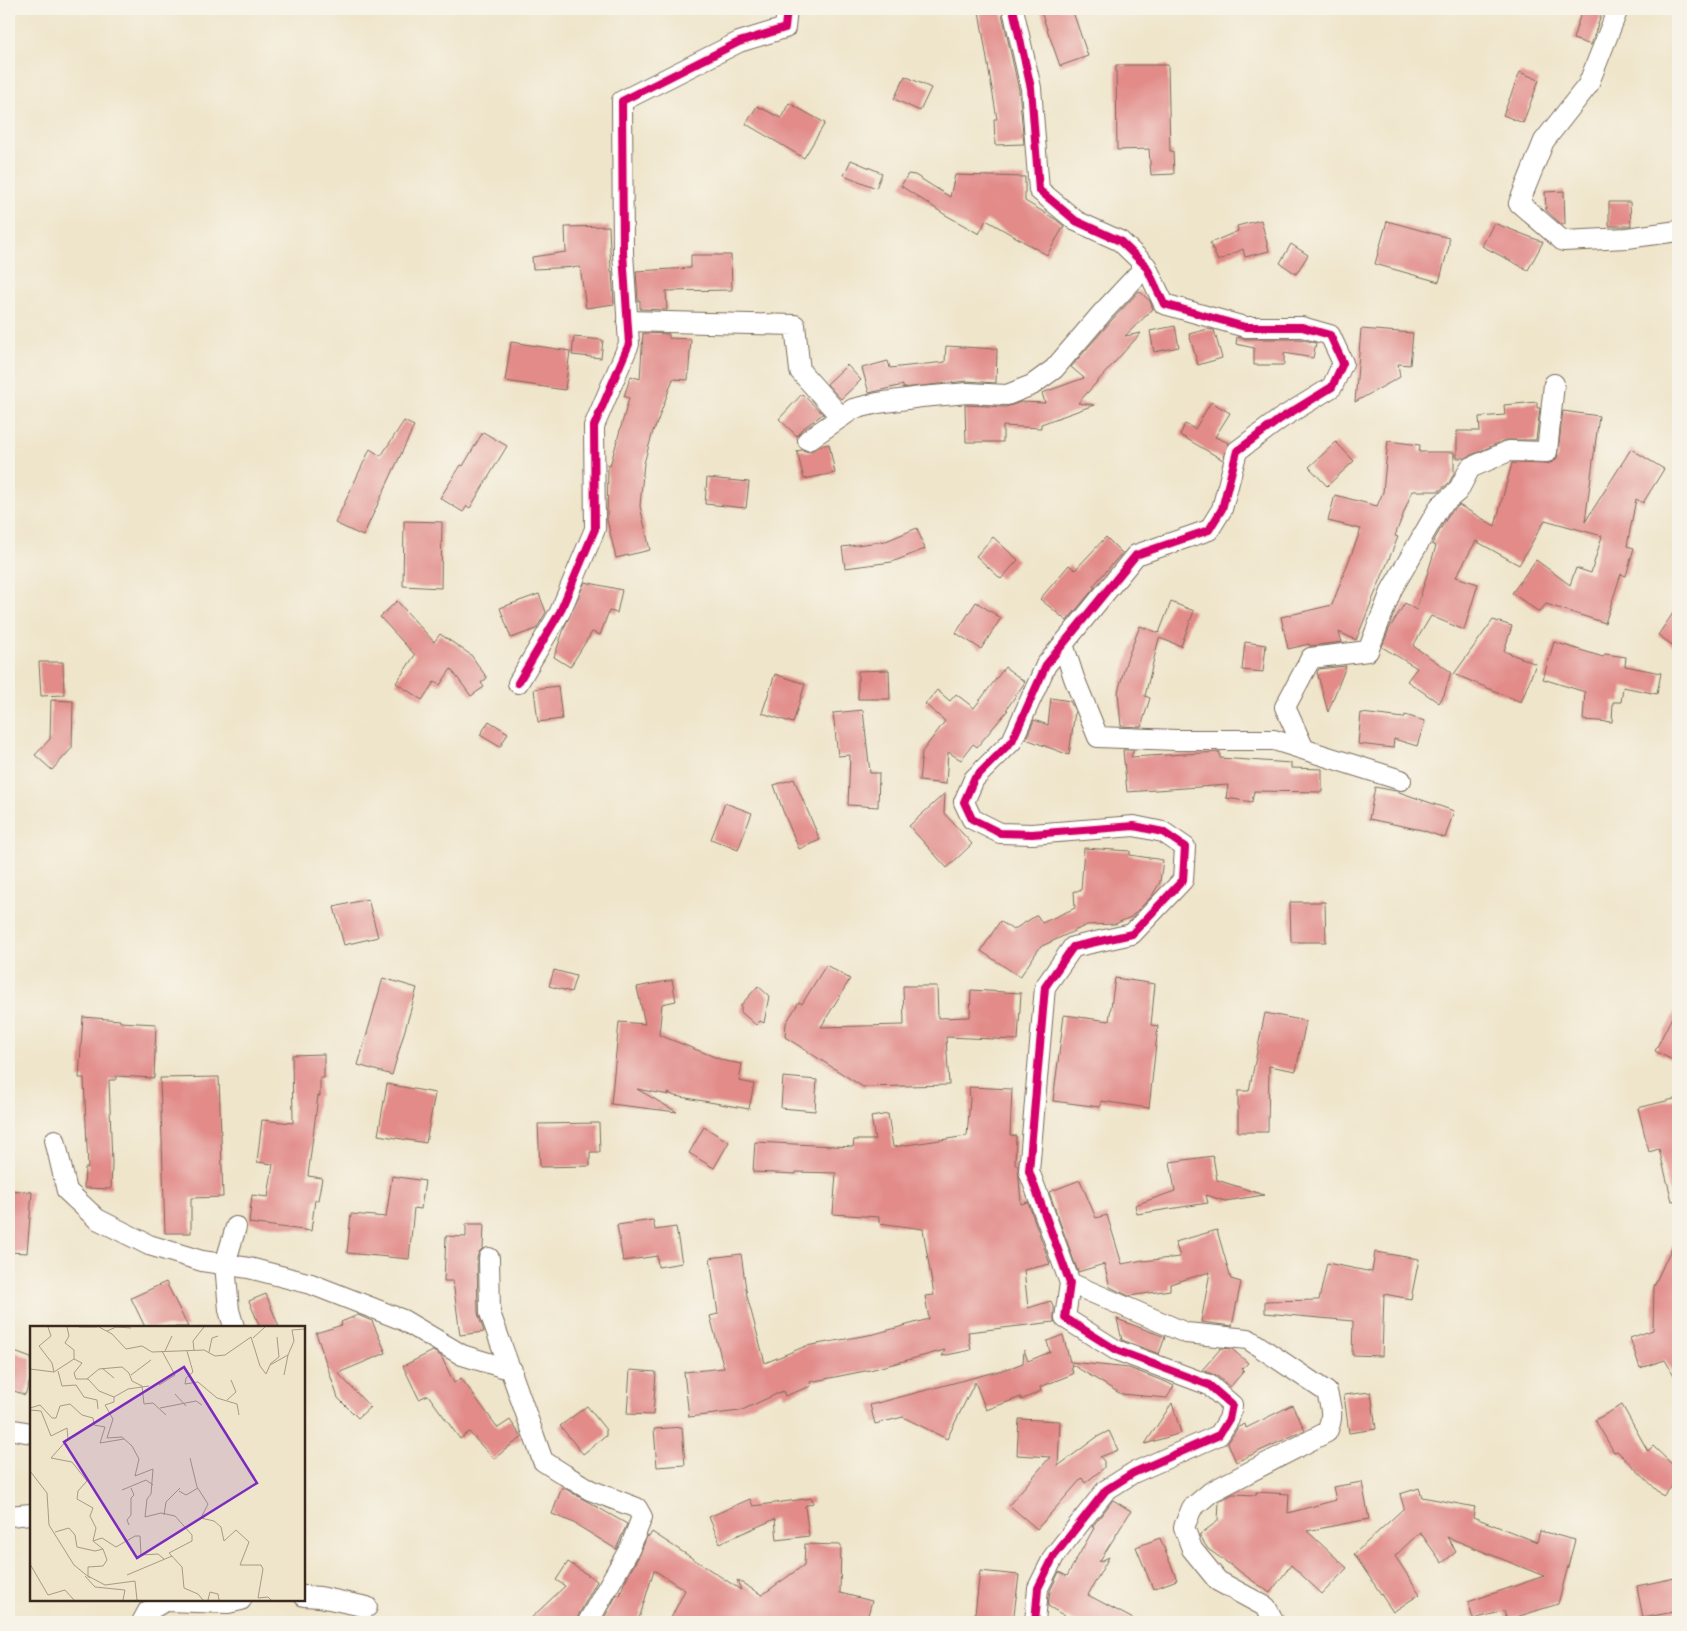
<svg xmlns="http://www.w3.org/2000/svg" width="1687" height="1631" viewBox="0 0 1687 1631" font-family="Itim,sans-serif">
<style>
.building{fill:#e28b89}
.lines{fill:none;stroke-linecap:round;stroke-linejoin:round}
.minor-casing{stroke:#7a6b5b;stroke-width:22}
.minor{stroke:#fff;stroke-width:20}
.cycleway-casing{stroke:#f7f3e8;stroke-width:11}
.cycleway{stroke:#d6006c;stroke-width:8}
.inset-road{fill:none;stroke:#a79a86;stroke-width:1}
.view{fill:#7b2cbf;fill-opacity:0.15;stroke:#7b2cbf;stroke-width:2.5}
.inset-edge{fill:none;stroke:#3b2a1e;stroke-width:2.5}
</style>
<rect width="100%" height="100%" fill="#f7f3e8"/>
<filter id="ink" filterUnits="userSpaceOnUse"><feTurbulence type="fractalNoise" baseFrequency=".02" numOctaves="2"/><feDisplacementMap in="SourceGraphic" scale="10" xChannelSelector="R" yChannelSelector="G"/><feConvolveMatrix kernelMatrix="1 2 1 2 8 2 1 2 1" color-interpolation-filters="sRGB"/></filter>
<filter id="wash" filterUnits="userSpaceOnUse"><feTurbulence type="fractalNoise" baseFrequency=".0096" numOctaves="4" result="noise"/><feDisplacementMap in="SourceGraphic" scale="20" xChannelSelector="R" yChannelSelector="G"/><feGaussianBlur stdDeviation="1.12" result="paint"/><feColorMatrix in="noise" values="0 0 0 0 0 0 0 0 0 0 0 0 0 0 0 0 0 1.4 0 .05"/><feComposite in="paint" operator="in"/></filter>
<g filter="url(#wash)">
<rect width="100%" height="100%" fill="#efe5cb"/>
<g id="blocks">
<g class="building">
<polygon points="995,9 1001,9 1019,90 1024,144 995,145 994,119 997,119 979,11"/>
<polygon points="1040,9 1072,9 1088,56 1060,66"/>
<polygon points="1582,9 1603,9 1591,45 1573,39"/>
<polygon points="1116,65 1168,65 1170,151 1173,151 1174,174 1151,175 1149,149 1117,150"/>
<polygon points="1520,72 1539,80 1523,123 1503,115"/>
<polygon points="905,76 931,88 920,111 894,99"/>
<polygon points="789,103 825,123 804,158 746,124 757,106 781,118"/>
<polygon points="851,160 882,173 876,188 844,175"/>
<polygon points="908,174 915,175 950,197 955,175 1025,177 1025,201 1055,219 1064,226 1047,255 986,220 979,234 944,214 901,186"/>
<polygon points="1564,191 1565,224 1561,224 1546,210 1545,192"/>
<polygon points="1609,202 1630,202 1631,226 1609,226"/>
<polygon points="1261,220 1269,251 1245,257 1243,249 1218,261 1210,243 1238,231 1237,226"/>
<polygon points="1387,221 1449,238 1449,246 1439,282 1375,264"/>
<polygon points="1494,223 1543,242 1528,270 1482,246"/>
<polygon points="609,226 611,272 612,271 614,304 586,308 580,267 533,269 532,257 566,252 565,227"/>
<polygon points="1291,244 1308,255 1296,274 1280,263"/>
<polygon points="691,255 731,255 732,290 666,291 667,310 640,309 640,300 638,301 636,271 691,268"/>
<polygon points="1139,291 1150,301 1153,309 1125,336 1141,333 1078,403 1094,405 1041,424 1041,428 1003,426 1003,442 966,442 965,405 1006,407 1021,402 1045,403 1042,393 1084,378 1071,367 1111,321"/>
<polygon points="1175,326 1179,347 1154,352 1150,331"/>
<polygon points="1208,329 1214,330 1222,358 1198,365 1189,334"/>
<polygon points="1361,329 1413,333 1410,365 1398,364 1400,377 1355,402"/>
<polygon points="643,333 669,334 669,338 691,339 688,380 673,379 655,428 654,428 644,463 640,506 650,550 616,558 607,520 608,465 610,466 629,398 624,396 631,376 640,379"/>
<polygon points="574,337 603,340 601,358 572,355"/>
<polygon points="1237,337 1245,339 1300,339 1316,343 1313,358 1284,353 1284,365 1254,365 1254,348 1236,344"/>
<polygon points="511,342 570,351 565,390 505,381"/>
<polygon points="946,346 997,349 996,383 967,381 903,388 903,385 869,393 862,368 888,361 890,368 945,362"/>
<polygon points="847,365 861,380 841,399 827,384"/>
<polygon points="802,394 823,414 801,430 797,436 779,419"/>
<polygon points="1211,402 1230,413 1215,437 1229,443 1223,460 1180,435 1185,424 1195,429"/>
<polygon points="1537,402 1537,408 1540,408 1536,440 1505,440 1465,458 1457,458 1457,431 1480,431 1479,417 1505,415 1504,405"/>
<polygon points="1563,411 1599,416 1585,522 1631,449 1664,469 1643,503 1636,499 1627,546 1634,548 1626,576 1621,574 1605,623 1546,604 1539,612 1512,593 1536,560 1570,585 1576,568 1591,573 1602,536 1545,520 1519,565 1476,541 1456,577 1478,584 1464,630 1431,616 1413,646 1451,672 1444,695 1439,703 1407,681 1417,668 1382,647 1389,629 1405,603 1416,610 1436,546 1432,544 1449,514 1459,505 1495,526 1512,463 1547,464 1553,462 1557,458"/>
<polygon points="404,421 414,426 363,536 335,523 370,449 381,456"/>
<polygon points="483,432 507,446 470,508 467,506 463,512 440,498 461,465 463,466"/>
<polygon points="1388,441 1420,445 1419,452 1454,452 1454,473 1449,483 1439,491 1412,491 1395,536 1398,537 1356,640 1339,632 1342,642 1310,646 1309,644 1288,649 1281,617 1332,605 1361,529 1328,521 1335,495 1377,506 1383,492"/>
<polygon points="1336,442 1354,461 1327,486 1309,467"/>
<polygon points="829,444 835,473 804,479 797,451 802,450 809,452 820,446"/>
<polygon points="707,478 749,482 746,508 705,504"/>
<polygon points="404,521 442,522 441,588 403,586"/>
<polygon points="917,528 925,549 892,562 845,568 842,547 886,541"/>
<polygon points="993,537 1018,560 1001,579 976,556"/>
<polygon points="1106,537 1122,553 1093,586 1095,587 1067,621 1040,599 1069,565 1075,570"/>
<polygon points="585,582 622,590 617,613 609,611 600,635 592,632 570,667 554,657 565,626"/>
<polygon points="539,594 546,612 536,629 511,638 500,608"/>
<polygon points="397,601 434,642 440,634 471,655 487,678 481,683 484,687 471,696 451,669 440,685 434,682 422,700 396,683 415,655 380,617"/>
<polygon points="976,602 1001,618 981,649 956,633"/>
<polygon points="1171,602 1194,611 1181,646 1159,638 1145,696 1150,698 1141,727 1121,726 1118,692 1127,659 1140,626 1159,633"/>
<polygon points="1678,606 1678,649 1658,635"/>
<polygon points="1493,620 1512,626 1504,651 1536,664 1521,702 1454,674"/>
<polygon points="1245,642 1266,645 1263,672 1242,670"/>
<polygon points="1554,642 1603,657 1605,654 1626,657 1625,666 1661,673 1657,694 1623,687 1621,702 1613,702 1612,722 1583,720 1585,692 1543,679"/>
<polygon points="39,662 63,662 64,695 41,696"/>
<polygon points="1346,666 1328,712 1317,672 1319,669"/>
<polygon points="1005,667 1025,682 1006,710 1008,710 977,747 973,744 961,760 948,752 946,784 919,781 922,752 945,721 925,704 937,690 950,701 956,694 974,708"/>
<polygon points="889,670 890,699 858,699 858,671"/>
<polygon points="775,674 805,684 793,723 762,713"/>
<polygon points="558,686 562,719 538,722 534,689"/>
<polygon points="1051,698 1070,701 1075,711 1069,755 1026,739 1034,720 1048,725"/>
<polygon points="51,700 73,701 72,748 52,770 35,755 50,739"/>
<polygon points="863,710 870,773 879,773 878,807 848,805 850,755 838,756 833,713"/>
<polygon points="1361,713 1404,718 1405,715 1425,721 1417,746 1394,739 1393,748 1358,744"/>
<polygon points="489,721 508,733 500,747 480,735"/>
<polygon points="1123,750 1134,750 1131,757 1220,752 1220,758 1291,763 1291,768 1322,769 1322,792 1254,791 1252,802 1226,798 1228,785 1127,792"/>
<polygon points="794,779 820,840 799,849 783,811 774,785"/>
<polygon points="1375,787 1396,791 1454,811 1445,838 1422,830 1369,819"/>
<polygon points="945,793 944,813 972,844 947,868 909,826"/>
<polygon points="725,803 752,813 738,850 711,839"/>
<polygon points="1084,848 1130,851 1130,855 1163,860 1160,882 1152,896 1131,917 1115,924 1087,925 1040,947 1020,977 981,951 1000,921 1013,930 1037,915 1042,923 1075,908 1074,891 1081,891"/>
<polygon points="368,899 378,937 344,945 334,907"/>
<polygon points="1290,902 1325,902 1326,942 1291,942"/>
<polygon points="826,965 850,979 821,1027 904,1025 903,986 937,986 938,1018 970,1017 971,990 1021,993 1018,1040 946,1037 949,1085 863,1087 785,1037 786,1023 799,1002 802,1004"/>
<polygon points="554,970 576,976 571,992 549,986"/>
<polygon points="383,978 417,988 392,1075 358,1065"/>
<polygon points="1115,978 1155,984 1151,1025 1158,1026 1149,1108 1101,1101 1100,1107 1053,1101 1064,1015 1109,1021"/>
<polygon points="672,980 676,1001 662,1004 659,1035 725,1061 742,1064 739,1081 754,1084 749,1109 675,1096 668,1093 669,1095 637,1089 677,1112 611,1104 619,1022 645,1024 637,987"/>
<polygon points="758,986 769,996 764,1023 760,1021 756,1025 741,1012 741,1005"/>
<polygon points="1678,1005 1678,1063 1655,1051"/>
<polygon points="1265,1013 1306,1021 1296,1071 1269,1066 1268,1132 1238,1132 1238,1091 1249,1091"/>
<polygon points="83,1017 120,1020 120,1022 156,1024 154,1078 116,1076 116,1080 109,1080 112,1163 111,1189 84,1188 85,1168 88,1168 84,1078 79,1078"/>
<polygon points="324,1054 324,1078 320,1078 320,1096 318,1096 308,1176 322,1178 318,1200 315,1200 311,1231 249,1223 252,1195 268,1197 273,1164 257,1162 262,1120 293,1123 292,1055"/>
<polygon points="219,1077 223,1197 191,1198 191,1233 165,1233 160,1078"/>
<polygon points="783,1077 817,1080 815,1111 781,1108"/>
<polygon points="387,1084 435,1093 426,1143 378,1135"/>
<polygon points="969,1087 1012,1089 1010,1135 1016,1136 1015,1165 1018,1165 1021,1204 1028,1202 1050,1264 1024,1270 1028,1308 1051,1301 1054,1308 1054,1322 968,1332 971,1350 942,1356 945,1350 870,1370 810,1382 811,1386 785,1396 783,1391 740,1411 689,1417 684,1372 724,1368 710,1316 718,1314 710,1258 741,1254 747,1296 765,1363 806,1346 874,1334 929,1319 925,1296 934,1295 923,1229 879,1223 879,1217 833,1214 836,1173 796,1172 796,1174 753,1172 755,1142 853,1147 854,1140 875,1140 871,1117 888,1114 893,1147 967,1136 970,1099"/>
<polygon points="1678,1098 1678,1200 1672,1201 1659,1149 1649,1152 1638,1108"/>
<polygon points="599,1123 600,1152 590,1152 590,1166 540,1167 538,1124"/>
<polygon points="704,1127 729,1142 714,1168 689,1153"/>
<polygon points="1213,1156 1217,1180 1264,1195 1225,1201 1206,1195 1208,1203 1137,1214 1135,1205 1175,1191 1170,1162"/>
<polygon points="392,1176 425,1181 421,1209 414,1208 409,1259 347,1253 351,1214 386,1217"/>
<polygon points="1080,1180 1096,1218 1107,1215 1122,1264 1143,1260 1143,1261 1180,1257 1175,1242 1217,1230 1231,1279 1241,1282 1232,1326 1201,1322 1210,1272 1170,1284 1170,1290 1129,1296 1110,1287 1104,1264 1078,1272 1049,1192"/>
<polygon points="9,1190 32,1192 27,1253 9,1252"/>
<polygon points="653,1220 655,1230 676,1227 682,1263 658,1267 657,1256 623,1261 617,1225"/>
<polygon points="466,1224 484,1224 483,1248 479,1252 477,1258 478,1313 484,1332 460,1335 453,1281 444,1281 446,1236 466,1237"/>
<polygon points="1678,1234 1678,1382 1665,1360 1640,1368 1630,1338 1653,1330 1654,1286"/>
<polygon points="1375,1252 1419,1259 1411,1299 1384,1294 1382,1356 1352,1355 1353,1321 1265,1313 1265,1301 1319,1300 1327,1263 1372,1272"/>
<polygon points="166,1282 188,1327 145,1327 131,1298"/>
<polygon points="266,1294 279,1327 260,1327 249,1301"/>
<polygon points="358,1315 372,1321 386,1353 338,1373 370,1407 358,1418 338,1398 316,1333 342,1325 341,1322"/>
<polygon points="1117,1319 1165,1337 1159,1354 1122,1340"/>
<polygon points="1063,1335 1070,1362 1129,1368 1166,1382 1174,1386 1167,1398 1121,1394 1071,1364 1073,1374 1040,1387 1041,1391 1021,1400 1021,1397 986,1410 975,1382 947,1439 903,1417 875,1424 870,1405 1010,1368 1023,1363 1024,1350 1028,1361 1050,1352 1047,1341"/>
<polygon points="1221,1348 1232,1349 1248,1363 1242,1369 1244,1371 1230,1387 1217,1376 1202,1370"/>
<polygon points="9,1350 31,1358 31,1378 25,1395 9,1389"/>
<polygon points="433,1351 441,1356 454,1383 461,1378 498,1428 510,1420 522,1438 511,1445 494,1459 469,1432 460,1439 428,1395 419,1399 403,1366"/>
<polygon points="630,1370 656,1372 653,1415 627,1414"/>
<polygon points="1371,1392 1376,1429 1349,1433 1344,1395"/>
<polygon points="1172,1403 1181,1433 1145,1444"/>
<polygon points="1292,1405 1305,1430 1236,1462 1228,1443 1238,1427 1245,1424 1246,1428"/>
<polygon points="1622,1405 1648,1451 1653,1446 1678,1470 1678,1480 1663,1496 1617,1451 1614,1452 1595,1420"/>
<polygon points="587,1406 606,1430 606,1436 583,1454 560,1426"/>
<polygon points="1019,1419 1060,1421 1058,1466 1097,1437 1109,1431 1118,1450 1100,1457 1104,1461 1104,1468 1085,1483 1082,1478 1037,1529 1009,1505 1050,1457 1017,1455"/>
<polygon points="682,1427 685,1465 657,1467 654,1429"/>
<polygon points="1362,1482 1369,1519 1307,1531 1347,1568 1322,1594 1291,1565 1270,1593 1208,1549 1199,1535 1218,1521 1219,1501 1233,1494 1256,1495 1256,1492 1289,1494 1288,1513 1336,1500 1333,1487"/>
<polygon points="562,1487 627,1524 616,1549 572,1522 552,1514"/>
<polygon points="1419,1488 1422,1497 1475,1507 1473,1517 1537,1542 1540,1531 1575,1540 1558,1604 1507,1620 1504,1611 1473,1619 1468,1602 1544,1576 1447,1537 1456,1552 1442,1563 1420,1532 1395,1556 1420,1594 1393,1612 1354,1554 1404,1508 1400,1494"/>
<polygon points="812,1498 813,1503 805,1506 809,1536 777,1540 775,1519 720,1543 709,1517 750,1499 753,1506"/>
<polygon points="1113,1500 1131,1511 1099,1562 1109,1557 1088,1595 1139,1622 1075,1622 1048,1606 1050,1591 1059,1572 1067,1576 1094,1528 1092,1527"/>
<polygon points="652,1532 741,1590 737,1580 762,1595 804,1565 805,1544 841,1545 840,1593 872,1601 866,1622 669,1622 685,1590 654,1570 638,1622 602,1622 617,1594 620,1596 624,1583 640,1554 647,1536 649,1537"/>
<polygon points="1160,1538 1177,1580 1153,1589 1136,1547"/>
<polygon points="568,1562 597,1581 578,1616 576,1622 527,1622 565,1586 556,1580"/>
<polygon points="980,1571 1019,1575 1013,1622 974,1622"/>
<polygon points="1675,1578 1678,1595 1678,1611 1643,1618 1637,1586"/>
</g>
</g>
</g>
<g filter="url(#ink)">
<use href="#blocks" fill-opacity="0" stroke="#7a6b5b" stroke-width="1"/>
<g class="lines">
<g class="minor-casing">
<g id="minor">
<polyline points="1013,9 1031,88 1039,190 1076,221 1120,241 1146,266 1164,304 1245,327 1302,327 1330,335 1343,363 1332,387 1280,419 1237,451 1222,509 1209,530 1136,555 1046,665 1012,741 974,779 964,802 972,819 1000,833 1032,834 1134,826 1163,832 1185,847 1183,880 1132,934 1073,947 1045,987 1029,1171 1070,1283 1065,1318 1116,1350 1209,1385 1232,1405 1229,1419 1219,1435 1133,1473 1106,1490 1054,1556 1038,1588 1035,1622"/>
<polyline points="1618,9 1588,85 1544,141 1519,203 1563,241 1627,238 1678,231"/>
<polyline points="627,321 795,325 800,371 841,417"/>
<polyline points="808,440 853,409 878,403 921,397 968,393 1007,395 1032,385 1054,369 1102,313 1146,266"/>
<polyline points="1063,644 1074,678 1098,737 1176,740 1274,740 1401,780"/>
<polyline points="518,683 560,612 595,529 594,426 629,344 623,253 622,101 739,42 785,28 787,9"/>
<polyline points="1304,749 1285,707 1311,658 1368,651 1392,589 1440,506 1458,491 1470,468 1509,451 1547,452 1554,384"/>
<polyline points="55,1140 67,1191 97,1219 149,1245 202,1261 249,1268 311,1284 403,1320 462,1355 512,1370"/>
<polyline points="489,1258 490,1313 543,1461 565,1475 590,1490 637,1508 642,1517 630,1548 588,1622"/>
<path d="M 1070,1283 L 1186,1333 L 1248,1339 L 1327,1392 C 1331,1408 1334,1417 1327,1432 L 1211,1492 L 1192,1508 L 1184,1527 L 1192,1549 L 1218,1581 L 1266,1607 L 1273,1620 L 1272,1622"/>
<polyline points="234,1327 229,1310 225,1264 236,1227"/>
<polyline points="9,1429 31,1433"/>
<polyline points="9,1516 31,1514"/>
<polyline points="304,1596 320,1597 367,1607"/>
<polyline points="142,1622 148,1611 165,1601 228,1603 241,1600"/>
</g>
</g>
<use href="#minor" class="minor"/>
<g class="cycleway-casing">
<g id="cycleway">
<polyline points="1013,9 1031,88 1039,190 1076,221 1120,241 1146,266 1164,304 1245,327 1302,327 1330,335 1343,363 1332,387 1280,419 1237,451 1222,509 1209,530 1136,555 1046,665 1012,741 974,779 964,802 972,819 1000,833 1032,834 1134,826 1163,832 1185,847 1183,880 1132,934 1073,947 1045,987 1029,1171 1070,1283 1065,1318 1116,1350 1209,1385 1232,1405 1229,1419 1219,1435 1133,1473 1106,1490 1054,1556 1038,1588 1035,1622"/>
<polyline points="518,683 560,612 595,529 594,426 629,344 623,253 622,101 739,42 785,28 787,9"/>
</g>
</g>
<use href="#cycleway" class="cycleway"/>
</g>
</g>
<g transform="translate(30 1326)">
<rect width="275" height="275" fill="#efe5cb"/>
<path class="inset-road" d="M 18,1 L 21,10 L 9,20 L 22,37 L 24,46M 37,1 L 39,10 L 35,17 L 44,24 L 44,33M 49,1 L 67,1M 69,1 L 82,8 L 96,23 L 112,20 L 122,26 L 174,24 L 185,30 L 195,29 L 221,11 L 230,40 L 236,48 L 240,39 L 258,29 L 264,15 L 262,4 L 275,3M 77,5 L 86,1 L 101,2M 223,12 L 235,1M 164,24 L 163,15 L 174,1M 135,25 L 142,10M 157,25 L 163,46 L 156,52 L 155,58 L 168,56 L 187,72 L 207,78 L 209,89M 179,26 L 182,12 L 188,10M 44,33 L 52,37 L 44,47 L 46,53 L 58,53 L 69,65 L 84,71 L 84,76 L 75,79 L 83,93 L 77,112 L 92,111 L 102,120 L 109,133 L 105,150 L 123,143 L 121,168 L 117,173 L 115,191 L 131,187 L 145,190 L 162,209 L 162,215 L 139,227 L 152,241 L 154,262 L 168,268 L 173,274M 240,38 L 249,31 L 247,11M 72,42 L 84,52M 0,43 L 24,46 L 44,33M 28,45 L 32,60 L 46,59 L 54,71 L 67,74 L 68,83M 101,49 L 121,34M 254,49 L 258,29M 57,53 L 69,43 L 92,41 L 99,47 L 102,55 L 112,60 L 114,78 L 123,77 L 136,89M 129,59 L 145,49 L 132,25M 145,68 L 156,80M 84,71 L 98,63 L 119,60M 197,74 L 206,66 L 201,54M 0,82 L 10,79 L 22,92 L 26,92 L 30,80 L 40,78 L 52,89 L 63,92 L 64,99 L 75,101 L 70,117 L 94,113M 130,82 L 166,75 L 172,79M 0,84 L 11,85 L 21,110 L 37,102 L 38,113 L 21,132 L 42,136 L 57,155 L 48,165 L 47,173 L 63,182 L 60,190 L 66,202 L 63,215 L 73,223 L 77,234 L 73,240 L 58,241 L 58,250 L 75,259 L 105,255 L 107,274M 160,132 L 167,161 L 178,178 L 171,192 L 184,195 L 191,201 L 194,215 L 206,204 L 219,216 L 210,239 L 231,239 L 233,243 L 228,272 L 238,271 L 241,274M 0,145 L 17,167 L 19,199 L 44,239 L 60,252M 92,164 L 116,154 L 123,159M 149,165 L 156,169 L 168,162M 134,189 L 136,176 L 150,162M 99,199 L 97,194 L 101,189 L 101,172 L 104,169 L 101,162M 25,206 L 39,202 L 45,209 L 47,221 L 65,225 L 73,223M 63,215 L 72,212 L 86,221 L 105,210 L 110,210 L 111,229 L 128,228 L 134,233M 0,238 L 18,269 L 35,264 L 44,274M 97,249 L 142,230M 55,250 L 65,261 L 95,264 L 93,274M 178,274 L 180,266 L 188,268 L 189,274"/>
<path class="view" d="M 154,41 L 227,157 L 107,232 L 34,116 Z"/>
<rect width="275" height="275" class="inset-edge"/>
</g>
<rect width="1687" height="1631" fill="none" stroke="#f7f3e8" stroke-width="30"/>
</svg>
